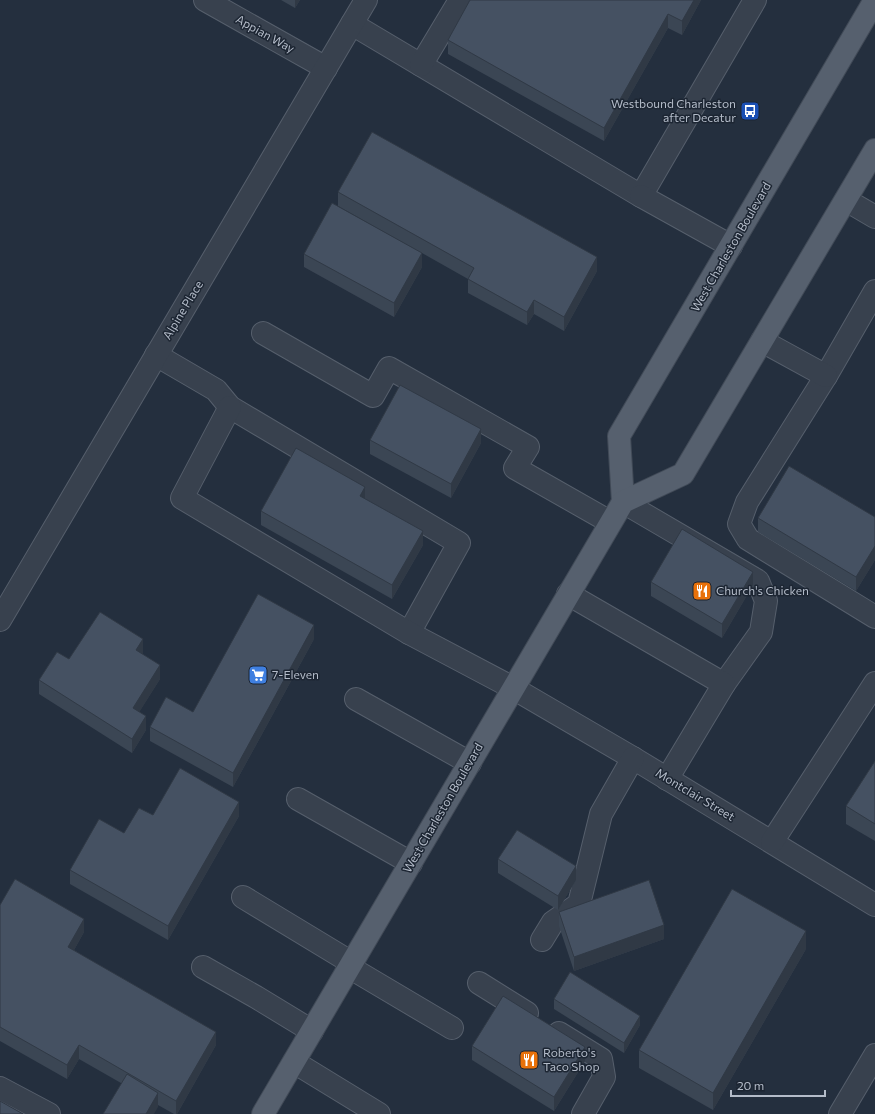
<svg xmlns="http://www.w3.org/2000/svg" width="875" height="1114" viewBox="0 0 875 1114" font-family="Commissioner,sans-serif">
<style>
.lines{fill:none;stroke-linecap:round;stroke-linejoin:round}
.minor-casing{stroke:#565f6c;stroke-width:24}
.major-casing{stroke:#414a57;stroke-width:24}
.minor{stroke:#38414e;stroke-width:22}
.major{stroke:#56606e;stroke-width:22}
.wall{fill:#3b4654}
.shaded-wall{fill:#303945}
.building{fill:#455162;stroke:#303945}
.labels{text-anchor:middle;stroke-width:3;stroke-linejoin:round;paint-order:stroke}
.street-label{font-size:12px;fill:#b4bcc9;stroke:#1d2633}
.poi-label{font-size:12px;fill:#b4bcc9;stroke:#1d2633;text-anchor:start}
</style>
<rect width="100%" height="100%" fill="#242f3e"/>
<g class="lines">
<g class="minor-casing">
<g id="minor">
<polyline points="205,0 326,68"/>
<polyline points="352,24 641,196 755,0"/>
<polyline points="421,65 460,0"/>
<polyline points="641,196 731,246"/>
<polyline points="846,200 875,217"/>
<polyline points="875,291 826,376 747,502 739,524 748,539 875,617"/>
<polyline points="263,333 373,396 389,368 528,447 515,468 610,522"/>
<polyline points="762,341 826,376"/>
<polyline points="156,355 216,390 230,407 459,543 409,633"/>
<polyline points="230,407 182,498 409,633 513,688 633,758 875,905"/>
<polyline points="623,502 758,581 766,601 761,632 724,684"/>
<polyline points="568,594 724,684 667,779"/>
<polyline points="0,620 366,0"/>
<polyline points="356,699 470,763"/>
<polyline points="298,799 411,863"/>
<polyline points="772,842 875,683"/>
<polyline points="243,897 352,963"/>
<polyline points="542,940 553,922 579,904 601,814 633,758"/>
<polyline points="203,967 256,997 312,1031"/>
<polyline points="349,967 452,1028"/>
<polyline points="479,983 527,1013"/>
<polyline points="559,1033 601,1059 604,1077 583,1114"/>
<polyline points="294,1062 379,1114"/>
<polyline points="0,1088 49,1114"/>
<polyline points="840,1114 875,1055"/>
</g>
</g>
<g class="major-casing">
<g id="major">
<polyline points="623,502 619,436 875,0"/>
<polyline points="263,1114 623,502 683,474 875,150"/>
</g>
</g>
<use href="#minor" class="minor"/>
<use href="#major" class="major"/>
</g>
<g class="wall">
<polygon points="281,0 300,0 295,8"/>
<polygon points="470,0 701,0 682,35 668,28 604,141 448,54 448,40"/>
<polygon points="338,192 597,271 564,331 534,314 527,325 468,293 468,279 422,253 422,267 394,317 304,267 304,254 414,249 338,206"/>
<polygon points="370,440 481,443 451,498 370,454"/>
<polygon points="365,498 423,545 392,599 261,525 261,511"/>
<polygon points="875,517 875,560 856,591 758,532 758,518"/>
<polygon points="651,582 753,585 722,638 651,596"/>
<polygon points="314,639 233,787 150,741 150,727 193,712"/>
<polygon points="143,653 142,654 160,679 139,712 146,730 132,753 39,694 39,680 69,659"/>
<polygon points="875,761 875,841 846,824 846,806"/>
<polygon points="153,815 239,816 168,940 70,884 70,870 124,833"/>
<polygon points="498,859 576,880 558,910 498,873"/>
<polygon points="0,905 84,932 74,950 216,1045 177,1114 174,1114 158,1105 158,1107 121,1083 79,1059 67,1079 0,1041"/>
<polygon points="559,912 664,939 574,971 559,926"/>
<polygon points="806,949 713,1110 639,1068 639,1050"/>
<polygon points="554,999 640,1025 624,1053 554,1009"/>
<polygon points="472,1046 585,1061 554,1111 472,1060"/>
</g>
<g class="shaded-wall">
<polygon points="295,0 300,0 295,8"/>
<polygon points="694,0 701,0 682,35 682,21"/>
<polygon points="668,14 668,28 604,141 604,128"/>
<polygon points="422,253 422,267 394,317 394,303"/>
<polygon points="597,257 597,271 564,331 564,317"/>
<polygon points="534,300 534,314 527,325 527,312"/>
<polygon points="481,429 481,443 451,498 451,484"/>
<polygon points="365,487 365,501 360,496"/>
<polygon points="423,531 423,545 392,599 392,585"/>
<polygon points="875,546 875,560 856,591 856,577"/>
<polygon points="753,572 753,585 722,638 722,624"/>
<polygon points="314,625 314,639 233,787 233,773"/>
<polygon points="143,639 143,653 136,664 136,650"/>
<polygon points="160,665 160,679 133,722 133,708"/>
<polygon points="146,716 146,730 132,753 132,739"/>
<polygon points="239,802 239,816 168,940 168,926"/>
<polygon points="576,866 576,880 558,910 558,896"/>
<polygon points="84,919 84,932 68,961 68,947"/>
<polygon points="664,925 664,939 574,971 574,957"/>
<polygon points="806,931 806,949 713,1110 713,1093"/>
<polygon points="640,1016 640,1025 624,1053 624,1043"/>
<polygon points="216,1032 216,1045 177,1114 176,1114 176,1101"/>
<polygon points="79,1045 79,1059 67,1079 67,1065"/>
<polygon points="585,1047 585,1061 554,1111 554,1097"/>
<polygon points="158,1093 158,1107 154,1114 146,1114"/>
</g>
<g class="building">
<polygon points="470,0 694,0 682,21 668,14 604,128 448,40"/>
<polygon points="372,132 597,257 564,317 534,300 527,312 468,279 474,268 338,192"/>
<polygon points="332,203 422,253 394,303 304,254"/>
<polygon points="400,385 481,429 451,484 370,440"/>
<polygon points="296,448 365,487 360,496 423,531 392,585 261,511"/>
<polygon points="789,466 875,517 875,546 856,577 758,518"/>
<polygon points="682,529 753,572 722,624 651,582"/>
<polygon points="258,594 314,625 233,773 150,727 166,697 193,712"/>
<polygon points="100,612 143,639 136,650 160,665 133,708 146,716 132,739 39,680 57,652 69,659"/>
<polygon points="875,761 875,824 846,806"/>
<polygon points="180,768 239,802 168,926 70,870 99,819 124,833 139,808 153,815"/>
<polygon points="517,830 576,866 558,896 498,859"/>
<polygon points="15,879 84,919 68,947 216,1032 176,1101 79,1045 67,1065 0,1027 0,905"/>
<polygon points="649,880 664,925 574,957 559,912"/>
<polygon points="732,889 806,931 713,1093 639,1050"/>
<polygon points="570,972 640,1016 624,1043 554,999"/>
<polygon points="503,996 585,1047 554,1097 472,1046"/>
<polygon points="127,1074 158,1093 146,1114 103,1114"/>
<polygon points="0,1101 23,1114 0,1114"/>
</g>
<defs>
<g id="bus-square" transform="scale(1)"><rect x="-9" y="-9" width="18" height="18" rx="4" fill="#1a4fb4" stroke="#1d2633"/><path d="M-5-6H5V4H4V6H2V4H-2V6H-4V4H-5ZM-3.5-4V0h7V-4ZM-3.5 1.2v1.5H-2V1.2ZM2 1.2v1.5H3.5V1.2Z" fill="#fff"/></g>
<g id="restaurant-square" transform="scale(1)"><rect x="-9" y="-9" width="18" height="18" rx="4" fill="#e8710a" stroke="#1d2633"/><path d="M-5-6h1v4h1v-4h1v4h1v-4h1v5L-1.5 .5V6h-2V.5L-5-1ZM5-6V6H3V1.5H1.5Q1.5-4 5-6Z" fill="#fff"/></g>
<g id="supermarket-square" transform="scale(1)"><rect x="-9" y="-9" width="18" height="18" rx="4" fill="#3f7fe0" stroke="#1d2633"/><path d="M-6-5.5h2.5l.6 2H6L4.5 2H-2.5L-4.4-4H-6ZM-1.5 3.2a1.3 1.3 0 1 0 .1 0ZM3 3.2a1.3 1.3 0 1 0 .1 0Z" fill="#fff"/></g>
</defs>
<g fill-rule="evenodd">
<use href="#bus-square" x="750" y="111"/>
<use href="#restaurant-square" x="702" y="591"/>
<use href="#supermarket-square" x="258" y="675"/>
<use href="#restaurant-square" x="529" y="1060"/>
</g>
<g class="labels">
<g class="street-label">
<text transform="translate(265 34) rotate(29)" y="4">Appian Way</text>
<text transform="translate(731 247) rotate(-60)" y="4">West Charleston Boulevard</text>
<text transform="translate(183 310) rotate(-59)" y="4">Alpine Place</text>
<text transform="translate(695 795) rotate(31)" y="4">Montclair Street</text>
<text transform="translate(443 808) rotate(-60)" y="4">West Charleston Boulevard</text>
</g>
<g class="poi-label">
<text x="736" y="108" text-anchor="end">Westbound Charleston<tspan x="736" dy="14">after Decatur</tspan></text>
<text x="716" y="595">Church's Chicken</text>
<text x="272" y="679">7-Eleven</text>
<text x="543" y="1057">Roberto's<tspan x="543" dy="14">Taco Shop</tspan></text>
</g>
</g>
<path d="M731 1090v6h94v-6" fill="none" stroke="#b4bcc9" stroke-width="2"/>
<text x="737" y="1090" font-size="12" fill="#b4bcc9" stroke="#1d2633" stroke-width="3" paint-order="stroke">20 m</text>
</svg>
